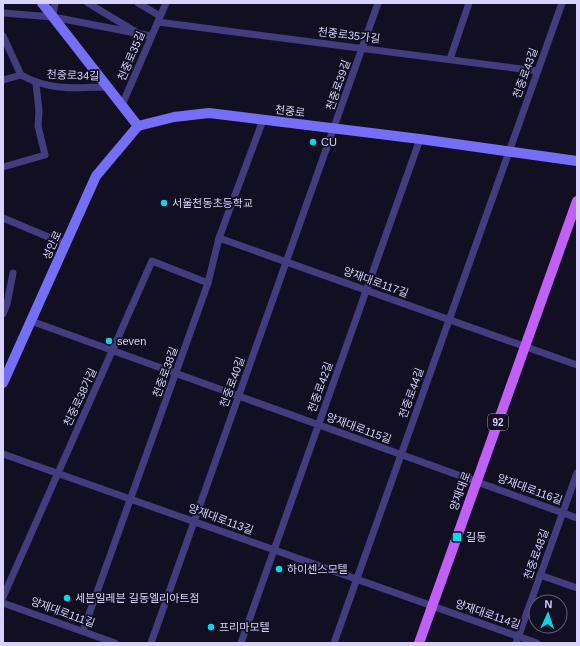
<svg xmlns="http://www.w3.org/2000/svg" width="580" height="646" viewBox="0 0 580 646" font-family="Arial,'Noto Sans KR',sans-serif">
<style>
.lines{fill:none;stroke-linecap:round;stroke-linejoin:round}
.street{stroke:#413d7e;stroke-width:7}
.secondary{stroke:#756ff7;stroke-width:10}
.primary{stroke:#c160f6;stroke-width:10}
.poi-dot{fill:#0dd3ee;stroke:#130f22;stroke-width:1.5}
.labels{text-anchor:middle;stroke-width:3.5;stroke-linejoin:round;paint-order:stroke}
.shield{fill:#130f22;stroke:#9d98bb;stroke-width:1}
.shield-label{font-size:10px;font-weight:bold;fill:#d8d2fd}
.street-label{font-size:11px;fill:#d8d2fd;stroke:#130f22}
.poi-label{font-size:11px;fill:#d8d2fd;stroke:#130f22;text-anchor:start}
</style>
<rect width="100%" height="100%" fill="#130f22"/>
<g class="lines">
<g class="street">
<polyline points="88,3 136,32"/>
<polyline points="138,3 160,16"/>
<polyline points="3,13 53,17 151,36"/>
<polyline points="53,17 55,3"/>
<polyline points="158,22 537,71"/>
<polyline points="3,36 21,75"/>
<polyline points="450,59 469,3"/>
<path d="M 3,80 L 21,75 C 50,91 76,88 108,87"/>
<polyline points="122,105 166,3"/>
<polyline points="3,167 45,155 38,126 39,111 36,84"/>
<polyline points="3,218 65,244"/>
<polyline points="219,238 577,365"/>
<polyline points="3,314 7,304 13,273"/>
<polyline points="31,321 577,518"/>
<polyline points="3,454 537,643"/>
<polyline points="540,575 577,588"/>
<polyline points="3,597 152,261 208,283"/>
<polyline points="3,603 115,643"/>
<polyline points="83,631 208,283 219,238 263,120"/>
<polyline points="151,643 378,3"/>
<polyline points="241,643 420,139"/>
<polyline points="334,643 562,3"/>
<polyline points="516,643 577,473"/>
</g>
<g class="secondary">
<polyline points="42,3 138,126"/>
<polyline points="138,126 174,117 209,113 420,139 577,161"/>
<polyline points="3,383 96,176 138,126"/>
</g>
<polyline class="primary" points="419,643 577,201"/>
</g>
<g class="poi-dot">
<circle cx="313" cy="142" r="4"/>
<circle cx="164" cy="203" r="4"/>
<circle cx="109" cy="341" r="4"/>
<rect x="452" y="532" width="10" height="10" rx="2"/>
<circle cx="279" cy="569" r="4"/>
<circle cx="67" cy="598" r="4"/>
<circle cx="211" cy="627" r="4"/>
</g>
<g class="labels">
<rect class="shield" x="488" y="414" width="20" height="16" rx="3"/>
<g class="shield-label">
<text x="498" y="426">92</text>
</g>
<g class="street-label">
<text transform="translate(349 35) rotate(7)" y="4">천중로35가길</text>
<text transform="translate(131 56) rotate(-67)" y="4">천중로35길</text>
<text transform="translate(525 73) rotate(-70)" y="4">천중로43길</text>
<text transform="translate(73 75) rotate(2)" y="4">천중로34길</text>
<text transform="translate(338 85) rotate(-71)" y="4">천중로39길</text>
<text transform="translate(290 111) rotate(7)" y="4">천중로</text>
<text transform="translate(52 245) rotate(-66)" y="4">성안로</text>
<text transform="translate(376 282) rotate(20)" y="4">양재대로117길</text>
<text transform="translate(165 372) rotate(-70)" y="4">천중로38길</text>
<text transform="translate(232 382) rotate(-70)" y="4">천중로40길</text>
<text transform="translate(320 387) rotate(-70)" y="4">천중로42길</text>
<text transform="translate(411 393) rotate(-70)" y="4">천중로44길</text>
<text transform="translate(80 397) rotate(-65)" y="4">천중로38가길</text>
<text transform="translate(359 428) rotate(20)" y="4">양재대로115길</text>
<text transform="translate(530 489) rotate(20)" y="4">양재대로116길</text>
<text transform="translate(460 491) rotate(-70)" y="4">양재대로</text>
<text transform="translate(221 519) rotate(20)" y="4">양재대로113길</text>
<text transform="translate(536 554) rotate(-70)" y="4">천중로48길</text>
<text transform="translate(63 612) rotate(20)" y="4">양재대로111길</text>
<text transform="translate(488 614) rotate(19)" y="4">양재대로114길</text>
</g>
<g class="poi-label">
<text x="321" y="146">CU</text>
<text x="172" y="207">서울천동초등학교</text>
<text x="117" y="345">seven</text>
<text x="466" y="541">길동</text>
<text x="287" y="573">하이센스모텔</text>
<text x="75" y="602">세븐일레븐 길동엘리아트점</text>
<text x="219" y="631">프리마모텔</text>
</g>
</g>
<rect width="580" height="646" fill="none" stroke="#d8d2fd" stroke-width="8"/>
<g transform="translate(548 614) rotate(3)"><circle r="19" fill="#130f22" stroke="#625d7a"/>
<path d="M0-3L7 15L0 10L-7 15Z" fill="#0dd3ee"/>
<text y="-6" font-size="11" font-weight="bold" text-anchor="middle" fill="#d8d2fd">N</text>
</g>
</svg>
